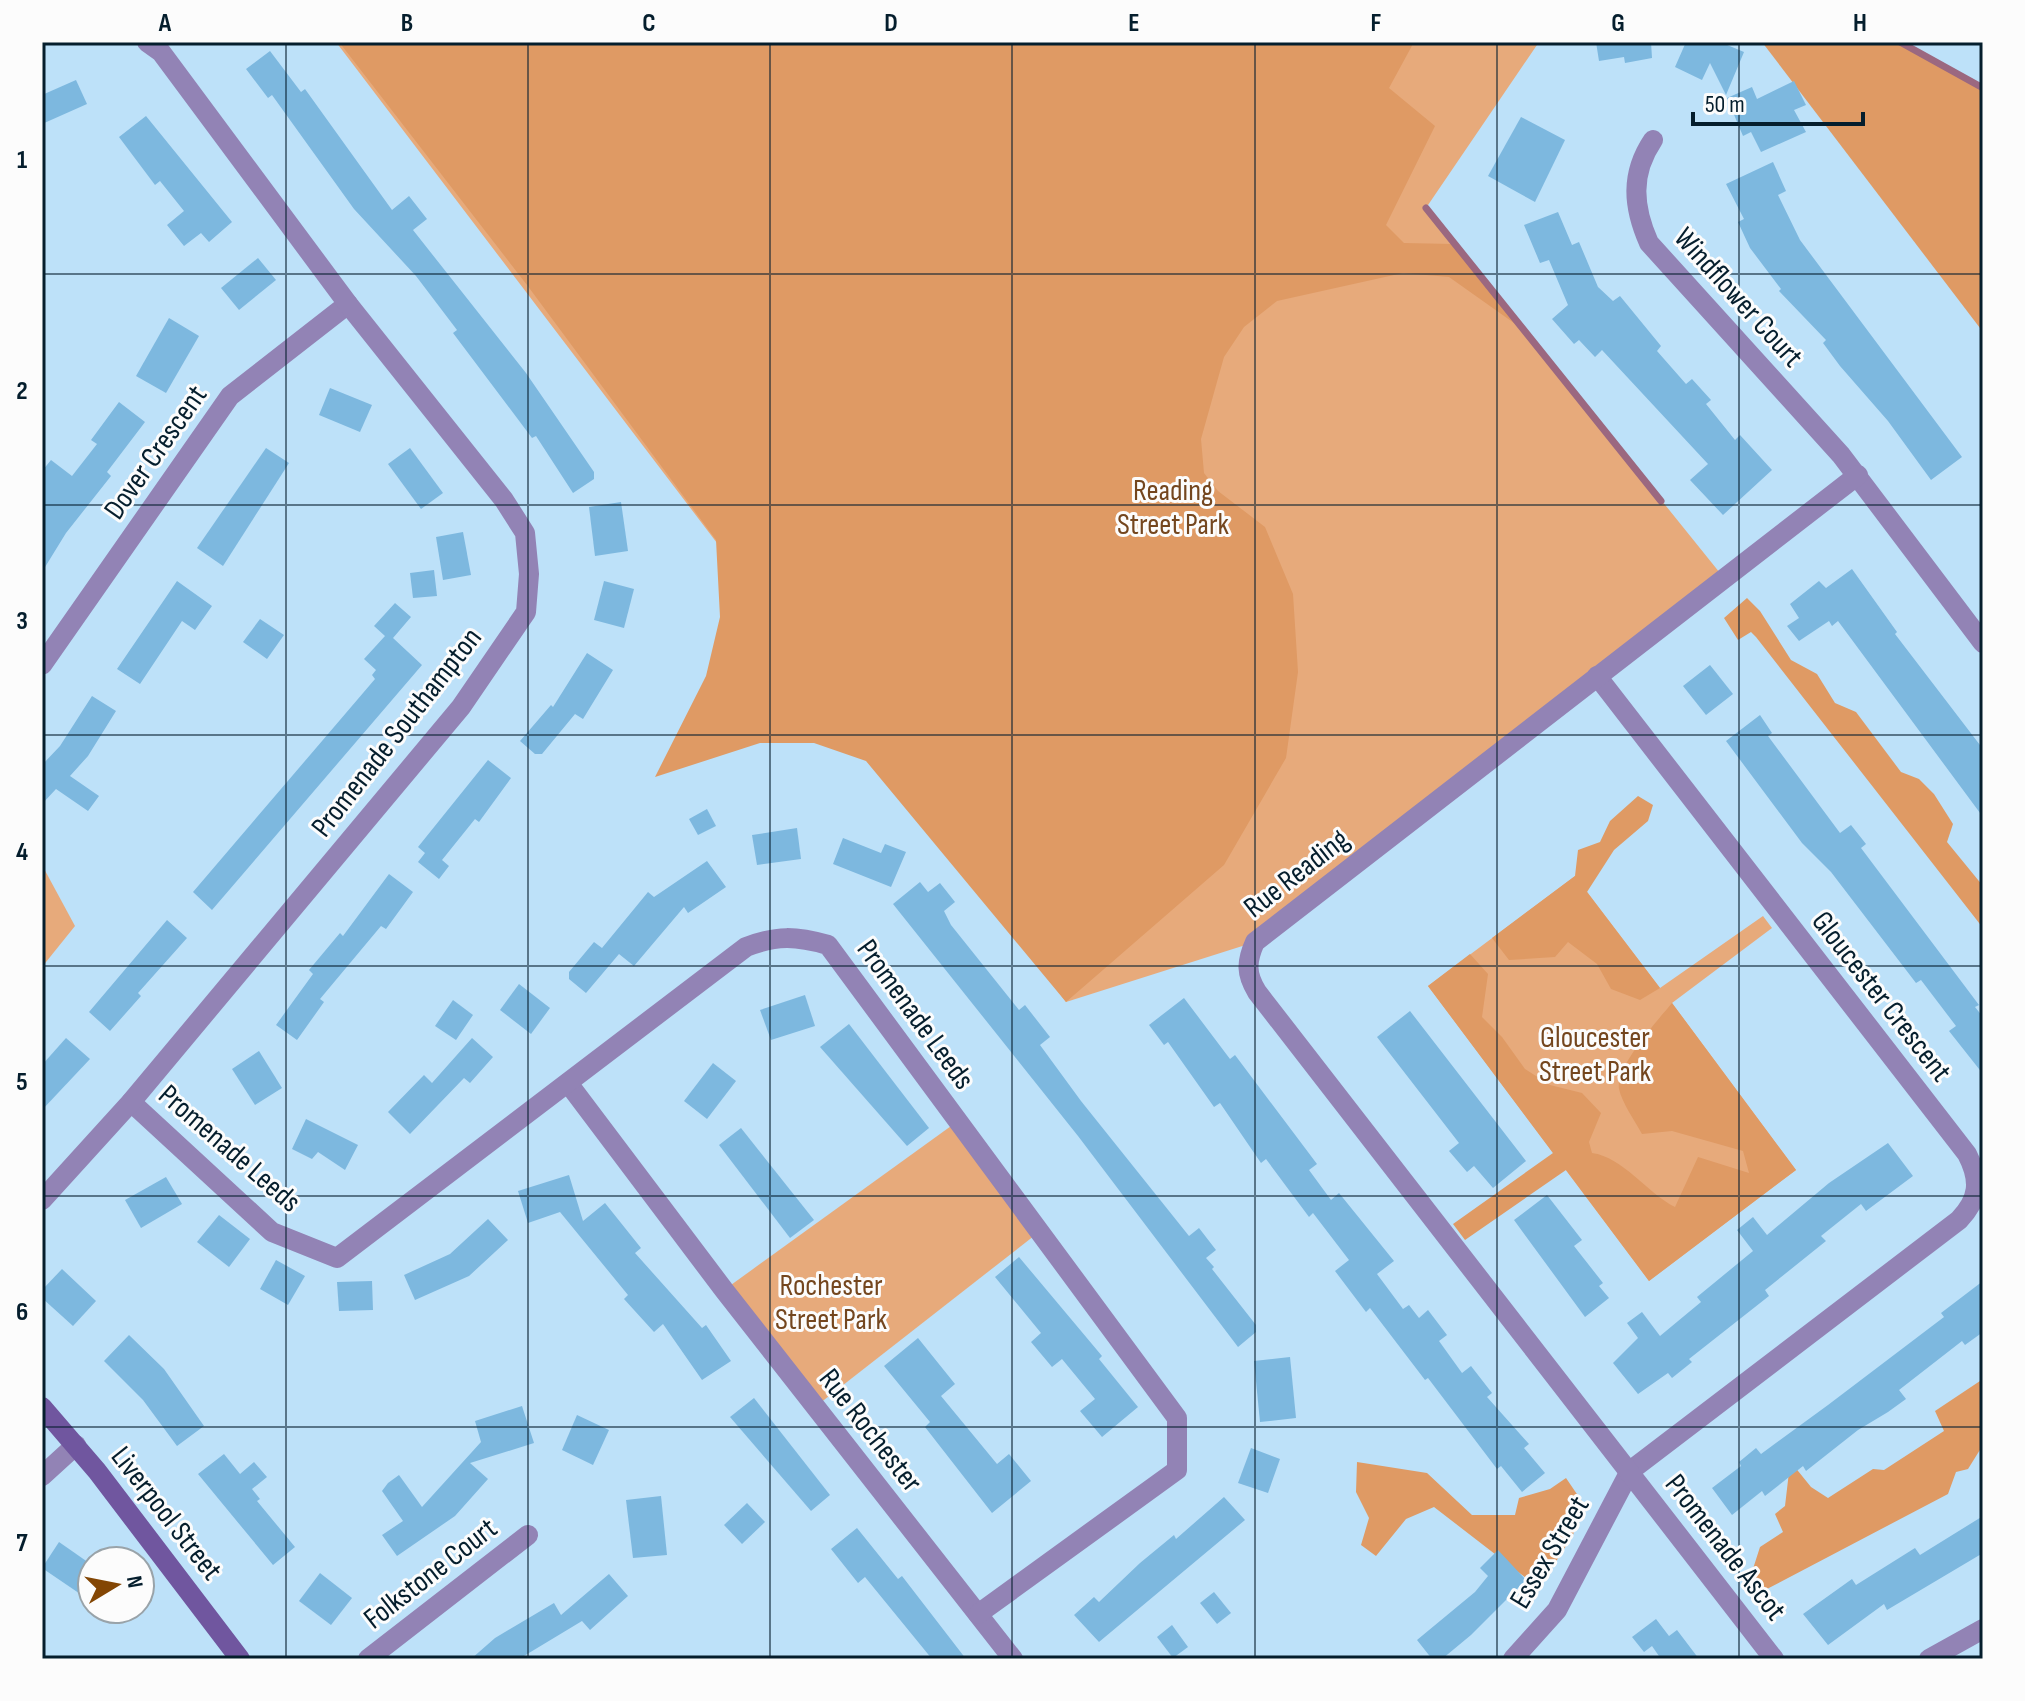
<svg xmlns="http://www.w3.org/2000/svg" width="2025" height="1701" viewBox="0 0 2025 1701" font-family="'Sofia Sans Condensed',sans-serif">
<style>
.green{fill:#e7aa7b}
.forest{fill:#df9a64}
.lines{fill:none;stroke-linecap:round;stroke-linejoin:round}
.stream{stroke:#9b6880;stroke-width:7}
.building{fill:#7db8df}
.street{stroke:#9283b5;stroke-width:20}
.secondary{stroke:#70569f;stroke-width:20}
.grid{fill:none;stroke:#051e2d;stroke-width:2;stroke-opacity:0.55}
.labels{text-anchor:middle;stroke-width:6;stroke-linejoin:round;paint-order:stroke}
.street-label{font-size:30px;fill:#051e2d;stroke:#fcfcfc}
.park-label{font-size:30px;fill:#74461e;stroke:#fcfcfc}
.neatline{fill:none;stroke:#051e2d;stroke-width:3}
.grid-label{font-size:26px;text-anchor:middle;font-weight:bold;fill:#051e2d}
</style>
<rect width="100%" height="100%" fill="#bde1f9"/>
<g class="green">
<polygon points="336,42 1539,42 1426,208 1724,578 1255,942 1066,1002"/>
<polygon points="42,865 75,926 42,967"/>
<polygon points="1575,876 1660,988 1763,916 1772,928 1672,1003 1796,1170 1649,1281 1428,986"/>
<polygon points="958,1121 1039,1232 815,1407 724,1290"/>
</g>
<g class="forest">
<polygon points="339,42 1414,42 1389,88 1435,126 1386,225 1404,243 1454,244 1521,328 1449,277 1403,273 1277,301 1244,327 1224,357 1201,439 1204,473 1218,491 1265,527 1293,594 1298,672 1286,758 1224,865 1066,1002 866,761 814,743 760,743 655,777 706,676 720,617 716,540 527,285"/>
<polygon points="1762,42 1900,42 1983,88 1983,332"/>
<polygon points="1747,598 1760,611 1791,660 1817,674 1835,703 1856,712 1901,772 1919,779 1934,794 1953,824 1947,842 1983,886 1983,928 1756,637 1751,632 1738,640 1724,618"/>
<polygon points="1638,796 1653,805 1648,821 1614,850 1587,892 1660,988 1640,1000 1611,989 1597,964 1568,942 1555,957 1509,960 1492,938 1575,876 1578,850 1600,842 1610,821"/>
<path d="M 1470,954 L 1488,974 L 1482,1017 L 1502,1037 L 1525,1069 L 1550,1085 L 1582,1093 L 1601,1113 L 1589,1142 L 1592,1153 C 1623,1157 1647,1193 1675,1207 L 1698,1157 L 1749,1173 L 1743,1151 L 1672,1131 L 1642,1134 C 1635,1121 1622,1103 1619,1089 C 1615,1067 1658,1020 1672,1003 L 1796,1170 L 1649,1281 L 1566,1170 L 1465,1240 L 1453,1224 L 1553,1153 L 1428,986 Z"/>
<polygon points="1983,1379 1983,1445 1968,1469 1956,1472 1948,1494 1765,1590 1751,1575 1760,1547 1783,1532 1775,1514 1785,1506 1789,1472 1794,1466 1811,1487 1828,1498 1873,1469 1884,1470 1944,1431 1935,1411"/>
<polygon points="1357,1462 1427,1473 1472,1515 1515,1515 1519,1498 1550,1489 1566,1478 1583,1503 1573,1535 1539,1588 1434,1507 1406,1519 1376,1556 1361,1545 1369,1518 1356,1492"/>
</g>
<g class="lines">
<g class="stream">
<polyline points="1900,42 1983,88"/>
<polyline points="1426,208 1661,501"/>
</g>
</g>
<g class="building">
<polygon points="1596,42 1651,42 1652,58 1625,63 1624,57 1599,61"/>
<polygon points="1686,42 1720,42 1744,52 1726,95 1710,63 1702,80 1675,67"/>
<polygon points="270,51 301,92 305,89 392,210 409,196 427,219 413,230 526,373 594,472 594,479 573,493 536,436 532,438 453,333 457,330 416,276 354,209 272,95 268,98 246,69"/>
<polygon points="76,80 87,104 42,124 42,95"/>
<polygon points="1794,81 1806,105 1794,110 1806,132 1761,152 1751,132 1743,136 1727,98 1752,87 1757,99"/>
<polygon points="146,116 232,222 209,242 201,233 184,246 167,225 184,211 160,181 155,185 119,137"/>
<polygon points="1521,117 1565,140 1535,202 1488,176"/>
<polygon points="1773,162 1786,191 1778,195 1800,240 1962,457 1931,480 1888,421 1840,366 1823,343 1826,340 1779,291 1781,289 1750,248 1738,222 1744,219 1726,184"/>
<polygon points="1558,212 1572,245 1579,242 1598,287 1613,301 1620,296 1661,346 1657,351 1686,384 1692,379 1711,400 1706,404 1735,440 1740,435 1772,470 1723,515 1690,480 1708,464 1602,350 1595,357 1579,340 1574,344 1552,319 1568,305 1549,260 1540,263 1524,225"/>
<polygon points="258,258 276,280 239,310 221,288"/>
<polygon points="169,318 199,336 166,393 136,376"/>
<polygon points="330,388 372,405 360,432 319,415"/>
<polygon points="119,402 145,422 107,472 111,476 66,533 42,572 42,471 51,460 72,476 97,444 91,440"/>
<polygon points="266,448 289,463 223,566 197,548"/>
<polygon points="410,448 443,493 421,509 388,464"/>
<polygon points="621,502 628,551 595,556 589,507"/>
<polygon points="463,532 471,575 443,580 436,537"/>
<polygon points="1852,569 1897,632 1895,634 1983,749 1983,817 1838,621 1832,626 1829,621 1799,641 1787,626 1799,618 1790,604 1819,581 1826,588"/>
<polygon points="434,570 437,596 413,598 410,573"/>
<polygon points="177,581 212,606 195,630 182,621 140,684 117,669"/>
<polygon points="604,581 634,589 624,628 594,620"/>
<polygon points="395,603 411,617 393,638 422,665 212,910 193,892 375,679 372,675 376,670 364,659 385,636 374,626"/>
<polygon points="260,619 284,635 267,659 243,642"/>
<polygon points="587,653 613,670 583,719 575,714 542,754 535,754 520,741 551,705 553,707"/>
<polygon points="1710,665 1733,694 1706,715 1683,686"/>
<polygon points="92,696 116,711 88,756 70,776 99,796 88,811 56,789 42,804 42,765 60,746"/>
<polygon points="1760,715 1772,733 1768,736 1840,833 1851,825 1866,844 1861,848 1979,1005 1975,1007 1983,1017 1983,1074 1949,1031 1956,1026 1921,980 1916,983 1831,872 1802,843 1726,741"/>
<polygon points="488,760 511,778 479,822 475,819 442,860 449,866 439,879 418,862 425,853 418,847"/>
<polygon points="707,809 716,826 698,835 689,819"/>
<polygon points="797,828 801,859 757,865 752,835"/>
<polygon points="843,838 881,853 885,844 906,852 891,887 833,864"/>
<polygon points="707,861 726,887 688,913 684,907 634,966 619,954 586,993 569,979 569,972 594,942 602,948 648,892 654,897"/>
<polygon points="389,874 413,892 386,929 381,926 320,999 324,1002 297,1040 276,1025 313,974 309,970 340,933 343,936"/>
<polygon points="920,882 928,892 940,883 955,902 944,911 951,925 1019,1010 1025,1005 1050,1037 1040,1045 1081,1101 1189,1236 1199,1228 1216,1250 1206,1258 1214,1267 1212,1269 1256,1325 1256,1332 1238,1347 1078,1136 893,904"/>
<polygon points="167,920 187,938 138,993 141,996 110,1031 89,1012"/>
<polygon points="519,984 550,1008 531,1034 500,1010"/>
<polygon points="805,995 815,1026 771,1040 760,1010"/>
<polygon points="1184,998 1230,1059 1235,1055 1317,1164 1309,1170 1331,1200 1339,1193 1394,1261 1377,1274 1403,1309 1409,1305 1419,1318 1428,1310 1447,1335 1439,1341 1462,1373 1471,1366 1492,1393 1487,1397 1529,1444 1524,1448 1545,1473 1522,1492 1501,1466 1497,1469 1428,1378 1425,1380 1370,1308 1366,1312 1335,1271 1349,1260 1313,1213 1309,1217 1266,1159 1261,1163 1220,1103 1214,1107 1168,1042 1164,1045 1149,1025"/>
<polygon points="453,1000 473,1015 456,1040 435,1026"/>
<polygon points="1410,1011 1526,1161 1493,1188 1474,1166 1467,1172 1449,1151 1459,1143 1377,1037"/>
<polygon points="849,1024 929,1128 907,1146 820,1047"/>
<polygon points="66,1038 90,1059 42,1110 42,1065"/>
<polygon points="472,1038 493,1057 470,1083 464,1078 410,1134 388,1112 424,1075 432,1083"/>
<polygon points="259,1051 282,1088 255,1105 232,1069"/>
<polygon points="713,1063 736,1081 707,1119 684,1101"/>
<polygon points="306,1119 358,1145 345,1170 318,1152 312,1159 292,1149"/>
<polygon points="741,1128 814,1220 790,1238 719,1145"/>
<polygon points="1888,1143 1913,1176 1866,1211 1861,1204 1821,1236 1826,1241 1765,1290 1769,1296 1689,1359 1692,1362 1672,1378 1668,1373 1638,1394 1613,1363 1638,1338 1627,1323 1642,1312 1660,1336 1701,1302 1697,1297 1753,1251 1737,1230 1753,1217 1767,1235 1829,1183"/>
<polygon points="569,1175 583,1221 605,1203 641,1248 635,1253 702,1328 706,1325 731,1361 702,1380 663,1324 654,1332 624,1299 628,1295 560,1212 528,1223 518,1191"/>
<polygon points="166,1177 182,1204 141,1228 125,1200"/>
<polygon points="1547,1195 1582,1240 1574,1246 1603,1283 1599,1286 1609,1298 1585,1317 1514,1220"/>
<polygon points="219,1215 250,1239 229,1267 197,1242"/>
<polygon points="488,1219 508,1240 469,1276 415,1300 404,1275 450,1254"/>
<polygon points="1019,1257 1102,1356 1099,1359 1138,1407 1102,1437 1080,1411 1095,1399 1062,1359 1052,1367 1031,1342 1041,1333 995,1277"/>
<polygon points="276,1260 305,1276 288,1305 260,1289"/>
<polygon points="62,1269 96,1301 73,1326 42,1298 42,1290"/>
<polygon points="372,1281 373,1310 339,1311 337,1282"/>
<polygon points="1983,1281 1983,1332 1965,1345 1962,1341 1899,1390 1906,1399 1888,1412 1858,1430 1806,1471 1803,1466 1765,1496 1762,1491 1732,1515 1712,1488 1741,1466 1739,1462 1756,1448 1761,1454 1828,1405 1944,1317 1941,1313"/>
<polygon points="129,1335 164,1369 204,1426 177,1446 143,1400 104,1361"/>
<polygon points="918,1338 955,1384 941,1396 997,1464 1009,1454 1031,1481 992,1513 925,1427 930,1422 884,1366"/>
<polygon points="1290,1357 1296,1418 1260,1422 1254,1361"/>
<polygon points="754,1398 830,1495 811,1511 730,1417"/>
<polygon points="522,1406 534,1443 470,1463 488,1479 455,1516 397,1556 382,1535 403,1521 382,1491 388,1483 399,1475 422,1507 481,1442 475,1421"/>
<polygon points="577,1415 609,1430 593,1465 562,1450"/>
<polygon points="1251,1448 1280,1459 1268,1493 1238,1483"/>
<polygon points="224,1454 240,1474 254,1462 267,1477 252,1489 260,1499 257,1501 295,1547 273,1565 198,1474"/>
<polygon points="661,1496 667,1555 633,1558 626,1500"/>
<polygon points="1224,1497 1245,1520 1099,1642 1074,1615 1094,1597 1099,1602 1140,1563 1174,1535 1176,1539"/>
<polygon points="747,1503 765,1522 742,1544 724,1525"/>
<polygon points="1983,1516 1983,1553 1887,1610 1884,1604 1828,1645 1803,1614 1852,1579 1856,1585 1915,1548 1920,1555"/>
<polygon points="857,1528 898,1579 902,1576 966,1659 932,1659 865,1577 858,1583 831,1549"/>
<polygon points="59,1542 92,1565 92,1602 42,1568"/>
<polygon points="1498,1550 1526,1580 1471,1635 1442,1659 1432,1659 1417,1640 1475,1592 1488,1576 1480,1568"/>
<polygon points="320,1573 352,1598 331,1625 299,1601"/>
<polygon points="609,1574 628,1596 590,1630 582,1621 519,1659 471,1659 495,1638 554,1603 561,1615"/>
<polygon points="1214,1592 1231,1613 1217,1624 1200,1603"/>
<polygon points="1656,1619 1669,1636 1677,1630 1699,1659 1661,1659 1652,1646 1644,1652 1632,1637"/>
<polygon points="1172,1625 1188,1647 1173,1658 1157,1637"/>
</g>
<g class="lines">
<g class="street">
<path d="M 1653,140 C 1630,174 1633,207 1649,243 L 1841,455 L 1983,643"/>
<polyline points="42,665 230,396 348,304"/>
<polyline points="568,1083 724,1290 1013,1659"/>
<path d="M 131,1102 L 272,1232 L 337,1258 L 746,947 C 777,935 796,936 828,945 L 1177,1418 L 1177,1470 L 978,1614"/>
<polyline points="42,1200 131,1102 461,707 526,612 529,574 525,533 504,500 348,304 161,52 147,42"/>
<polyline points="42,1476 76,1445"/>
<polyline points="368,1659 528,1535"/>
<path d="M 1513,1659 L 1557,1610 L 1630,1471 L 1959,1220 C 1979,1199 1981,1181 1967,1154 L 1597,676"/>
<path d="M 1774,1659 L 1257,992 C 1246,974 1246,962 1255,942 L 1858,475"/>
<polyline points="1929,1659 1983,1629"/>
</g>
<polyline class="secondary" points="42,1407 97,1471 240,1659"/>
</g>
<path class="grid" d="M 286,42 L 286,1659M 528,42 L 528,1659M 770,42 L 770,1659M 1012,42 L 1012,1659M 1255,42 L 1255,1659M 1497,42 L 1497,1659M 1739,42 L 1739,1659M 42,274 L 1983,274M 42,505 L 1983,505M 42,735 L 1983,735M 42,966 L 1983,966M 42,1196 L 1983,1196M 42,1427 L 1983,1427"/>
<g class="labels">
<g class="street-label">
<text transform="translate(1739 297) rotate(48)" y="10">Windflower Court</text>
<text transform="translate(155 452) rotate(-55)" y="10">Dover Crescent</text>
<text transform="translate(396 732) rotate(-52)" y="10">Promenade Southampton</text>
<text transform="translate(1296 873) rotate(-38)" y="10">Rue Reading</text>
<text transform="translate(1882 996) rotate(52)" y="10">Gloucester Crescent</text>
<text transform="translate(916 1014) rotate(54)" y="10">Promenade Leeds</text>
<text transform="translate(230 1148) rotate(41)" y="10">Promenade Leeds</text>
<text transform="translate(871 1430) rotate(52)" y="10">Rue Rochester</text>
<text transform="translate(167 1513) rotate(52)" y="10">Liverpool Street</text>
<text transform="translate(1726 1547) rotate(52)" y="10">Promenade Ascot</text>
<text transform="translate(1549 1552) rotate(-59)" y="10">Essex Street</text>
<text transform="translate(430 1573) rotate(-38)" y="10">Folkstone Court</text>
</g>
<g class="park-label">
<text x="1173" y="500">Reading<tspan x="1173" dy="34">Street Park</tspan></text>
<text x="1595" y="1047">Gloucester<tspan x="1595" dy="34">Street Park</tspan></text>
<text x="831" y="1295">Rochester<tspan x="831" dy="34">Street Park</tspan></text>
</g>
</g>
<rect width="2025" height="1701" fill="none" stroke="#fcfcfc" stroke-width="88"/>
<g transform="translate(116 1585) rotate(80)"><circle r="38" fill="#fcfcfc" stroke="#99a3a9" stroke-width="2"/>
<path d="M0-6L14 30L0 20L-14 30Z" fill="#834604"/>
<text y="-12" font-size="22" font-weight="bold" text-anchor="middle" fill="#051e2d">N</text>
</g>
<path d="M1693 112v12h170v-12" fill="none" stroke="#051e2d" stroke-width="4"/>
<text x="1705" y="112" font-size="24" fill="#051e2d" stroke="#fcfcfc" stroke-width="6" paint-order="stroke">50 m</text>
<rect x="44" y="44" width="1937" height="1613" class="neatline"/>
<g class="grid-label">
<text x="165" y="31">A</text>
<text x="407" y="31">B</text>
<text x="649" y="31">C</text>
<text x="891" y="31">D</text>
<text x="1134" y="31">E</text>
<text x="1376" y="31">F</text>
<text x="1618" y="31">G</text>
<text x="1860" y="31">H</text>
<text x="22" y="168">1</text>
<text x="22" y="399">2</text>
<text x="22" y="629">3</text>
<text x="22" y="860">4</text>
<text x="22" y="1090">5</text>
<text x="22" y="1320">6</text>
<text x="22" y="1551">7</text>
</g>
</svg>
